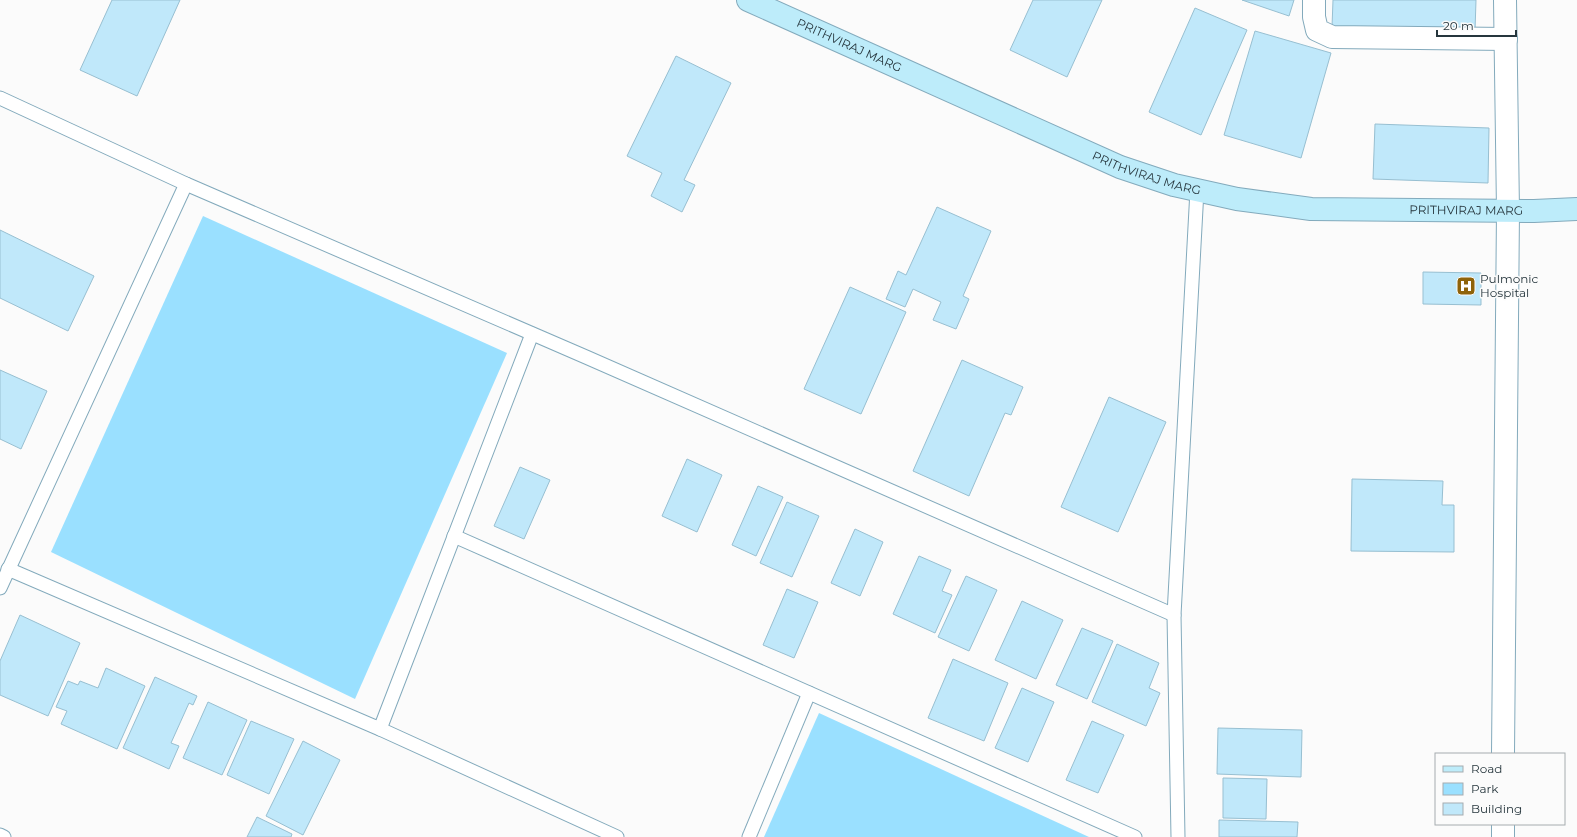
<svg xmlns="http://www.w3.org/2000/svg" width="1577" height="837" viewBox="0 0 1577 837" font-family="Montserrat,sans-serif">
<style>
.green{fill:#9ae0ff}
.building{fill:#c0e8fa;stroke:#97bfd1}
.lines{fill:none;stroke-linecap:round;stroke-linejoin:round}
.lane-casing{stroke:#83aabc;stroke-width:15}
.street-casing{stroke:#83aabc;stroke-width:24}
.secondary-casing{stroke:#83aabc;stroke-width:24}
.lane{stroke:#fff;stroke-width:13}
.street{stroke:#fff;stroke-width:22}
.secondary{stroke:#bdecfa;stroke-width:22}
.labels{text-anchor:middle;stroke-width:3;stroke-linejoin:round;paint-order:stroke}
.street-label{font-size:12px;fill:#26363d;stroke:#fbfbfb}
.poi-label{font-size:12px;fill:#26363d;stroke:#fbfbfb;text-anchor:start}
</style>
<rect width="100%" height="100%" fill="#fbfbfb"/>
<g class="green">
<polygon points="203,216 507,353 355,699 51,552"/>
<polygon points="819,713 1089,837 764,837"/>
</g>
<g class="building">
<polygon points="112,0 180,0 137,96 80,70"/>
<polygon points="1033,0 1102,0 1067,77 1010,50"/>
<polygon points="1242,0 1294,0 1289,16"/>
<polygon points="1333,0 1476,0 1475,31 1332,27"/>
<polygon points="1195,8 1247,30 1201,135 1149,112"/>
<polygon points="1255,31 1331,53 1301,158 1224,135"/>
<polygon points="676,56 731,83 684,180 695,185 682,212 651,196 662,173 627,156"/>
<polygon points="1375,124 1489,128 1488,183 1373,179"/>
<polygon points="937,207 991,231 963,296 969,299 956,329 933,320 941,302 913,289 905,307 886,299 898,271 906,275"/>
<polygon points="0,230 94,276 68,331 0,298"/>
<polygon points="1423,272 1481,273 1481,305 1423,304"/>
<polygon points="850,287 906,312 861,414 804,389"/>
<polygon points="962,360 1023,387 1011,415 1005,413 969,496 913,471"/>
<polygon points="0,370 47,391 21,449 0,439"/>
<polygon points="1109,397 1166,422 1118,532 1061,507"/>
<polygon points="687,459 722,475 697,532 662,516"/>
<polygon points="520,467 550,480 524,539 494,526"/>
<polygon points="1352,479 1443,481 1442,505 1454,505 1454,552 1351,551"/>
<polygon points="758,486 783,497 756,556 732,545"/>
<polygon points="787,502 819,516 792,577 760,563"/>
<polygon points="855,529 883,542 860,596 831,583"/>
<polygon points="919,556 951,570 942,591 952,595 935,633 893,614"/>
<polygon points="966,576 997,590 969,651 938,637"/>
<polygon points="787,589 818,602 794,658 763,645"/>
<polygon points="1022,601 1063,620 1036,679 995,660"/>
<polygon points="20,615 80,643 48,716 0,695 0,661"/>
<polygon points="1082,628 1113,641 1087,699 1056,685"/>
<polygon points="1117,644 1159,663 1149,688 1160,693 1146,726 1092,702"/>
<polygon points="953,659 1008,683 984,741 928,718"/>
<polygon points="106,668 145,686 117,749 61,724 67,711 56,707 68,681 78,685 80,681 98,688"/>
<polygon points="155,677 197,696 193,705 189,703 171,743 179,746 169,769 123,748"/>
<polygon points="1022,688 1054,702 1028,762 995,748"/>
<polygon points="208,702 247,720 222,775 183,758"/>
<polygon points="251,721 294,739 269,794 227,775"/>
<polygon points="1092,721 1124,735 1098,793 1066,780"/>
<polygon points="1218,728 1302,730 1301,777 1217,774"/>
<polygon points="303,741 340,760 303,835 266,816"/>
<polygon points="1223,778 1267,779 1266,819 1223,818"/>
<polygon points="257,817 292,834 291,837 247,837"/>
<polygon points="1219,820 1298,822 1297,837 1219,837"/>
</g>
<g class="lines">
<g class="lane-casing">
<g id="lane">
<polyline points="0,98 186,184 586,357 1174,615 1197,190"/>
<polyline points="454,536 1135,837"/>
<polyline points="8,569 380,729 532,334"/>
<polyline points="0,588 186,184"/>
<polyline points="1174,615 1178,837"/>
<polyline points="380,729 617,837"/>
<polyline points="0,835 4,837"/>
<polyline points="749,837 809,693"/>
</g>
</g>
<g class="street-casing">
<g id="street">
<polyline points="1314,0 1314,17 1317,30 1332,37 1506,39"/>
<polyline points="1503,754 1508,211 1505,0"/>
<polyline points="1503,837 1503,824"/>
</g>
</g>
<g class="secondary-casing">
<g id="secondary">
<path id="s1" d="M 748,0 L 1120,167 L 1174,185 L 1237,199 L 1311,209 L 1534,211 L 1577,209"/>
</g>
</g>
<use href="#lane" class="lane"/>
<use href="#street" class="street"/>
<use href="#secondary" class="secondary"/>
</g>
<defs>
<g id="hospital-square" transform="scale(1)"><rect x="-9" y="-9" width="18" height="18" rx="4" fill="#8f630a" stroke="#fbfbfb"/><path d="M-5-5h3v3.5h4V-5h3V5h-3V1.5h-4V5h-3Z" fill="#fff"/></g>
</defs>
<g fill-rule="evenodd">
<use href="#hospital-square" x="1466" y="286"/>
</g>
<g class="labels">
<g class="street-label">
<text dy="4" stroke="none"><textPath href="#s1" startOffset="111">PRITHVIRAJ MARG</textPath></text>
<text dy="4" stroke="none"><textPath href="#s1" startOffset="435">PRITHVIRAJ MARG</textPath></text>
<text dy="4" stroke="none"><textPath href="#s1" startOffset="759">PRITHVIRAJ MARG</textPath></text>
</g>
<g class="poi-label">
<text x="1480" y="283">Pulmonic<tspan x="1480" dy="14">Hospital</tspan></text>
</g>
</g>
<rect x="1435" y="753" width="130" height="72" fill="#fbfbfb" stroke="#a6acaf"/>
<rect x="1443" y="766" width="20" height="6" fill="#bdecfa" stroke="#a6acaf"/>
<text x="1471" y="773" font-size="12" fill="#26363d">Road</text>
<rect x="1443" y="783" width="20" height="12" fill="#9ae0ff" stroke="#a6acaf"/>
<text x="1471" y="793" font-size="12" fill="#26363d">Park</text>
<rect x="1443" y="803" width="20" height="12" fill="#c0e8fa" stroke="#a6acaf"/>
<text x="1471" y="813" font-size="12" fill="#26363d">Building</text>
<path d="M1437 30v6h79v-6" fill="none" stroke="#26363d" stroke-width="2"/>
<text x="1443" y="30" font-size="12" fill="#26363d" stroke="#fbfbfb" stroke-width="3" paint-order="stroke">20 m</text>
</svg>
